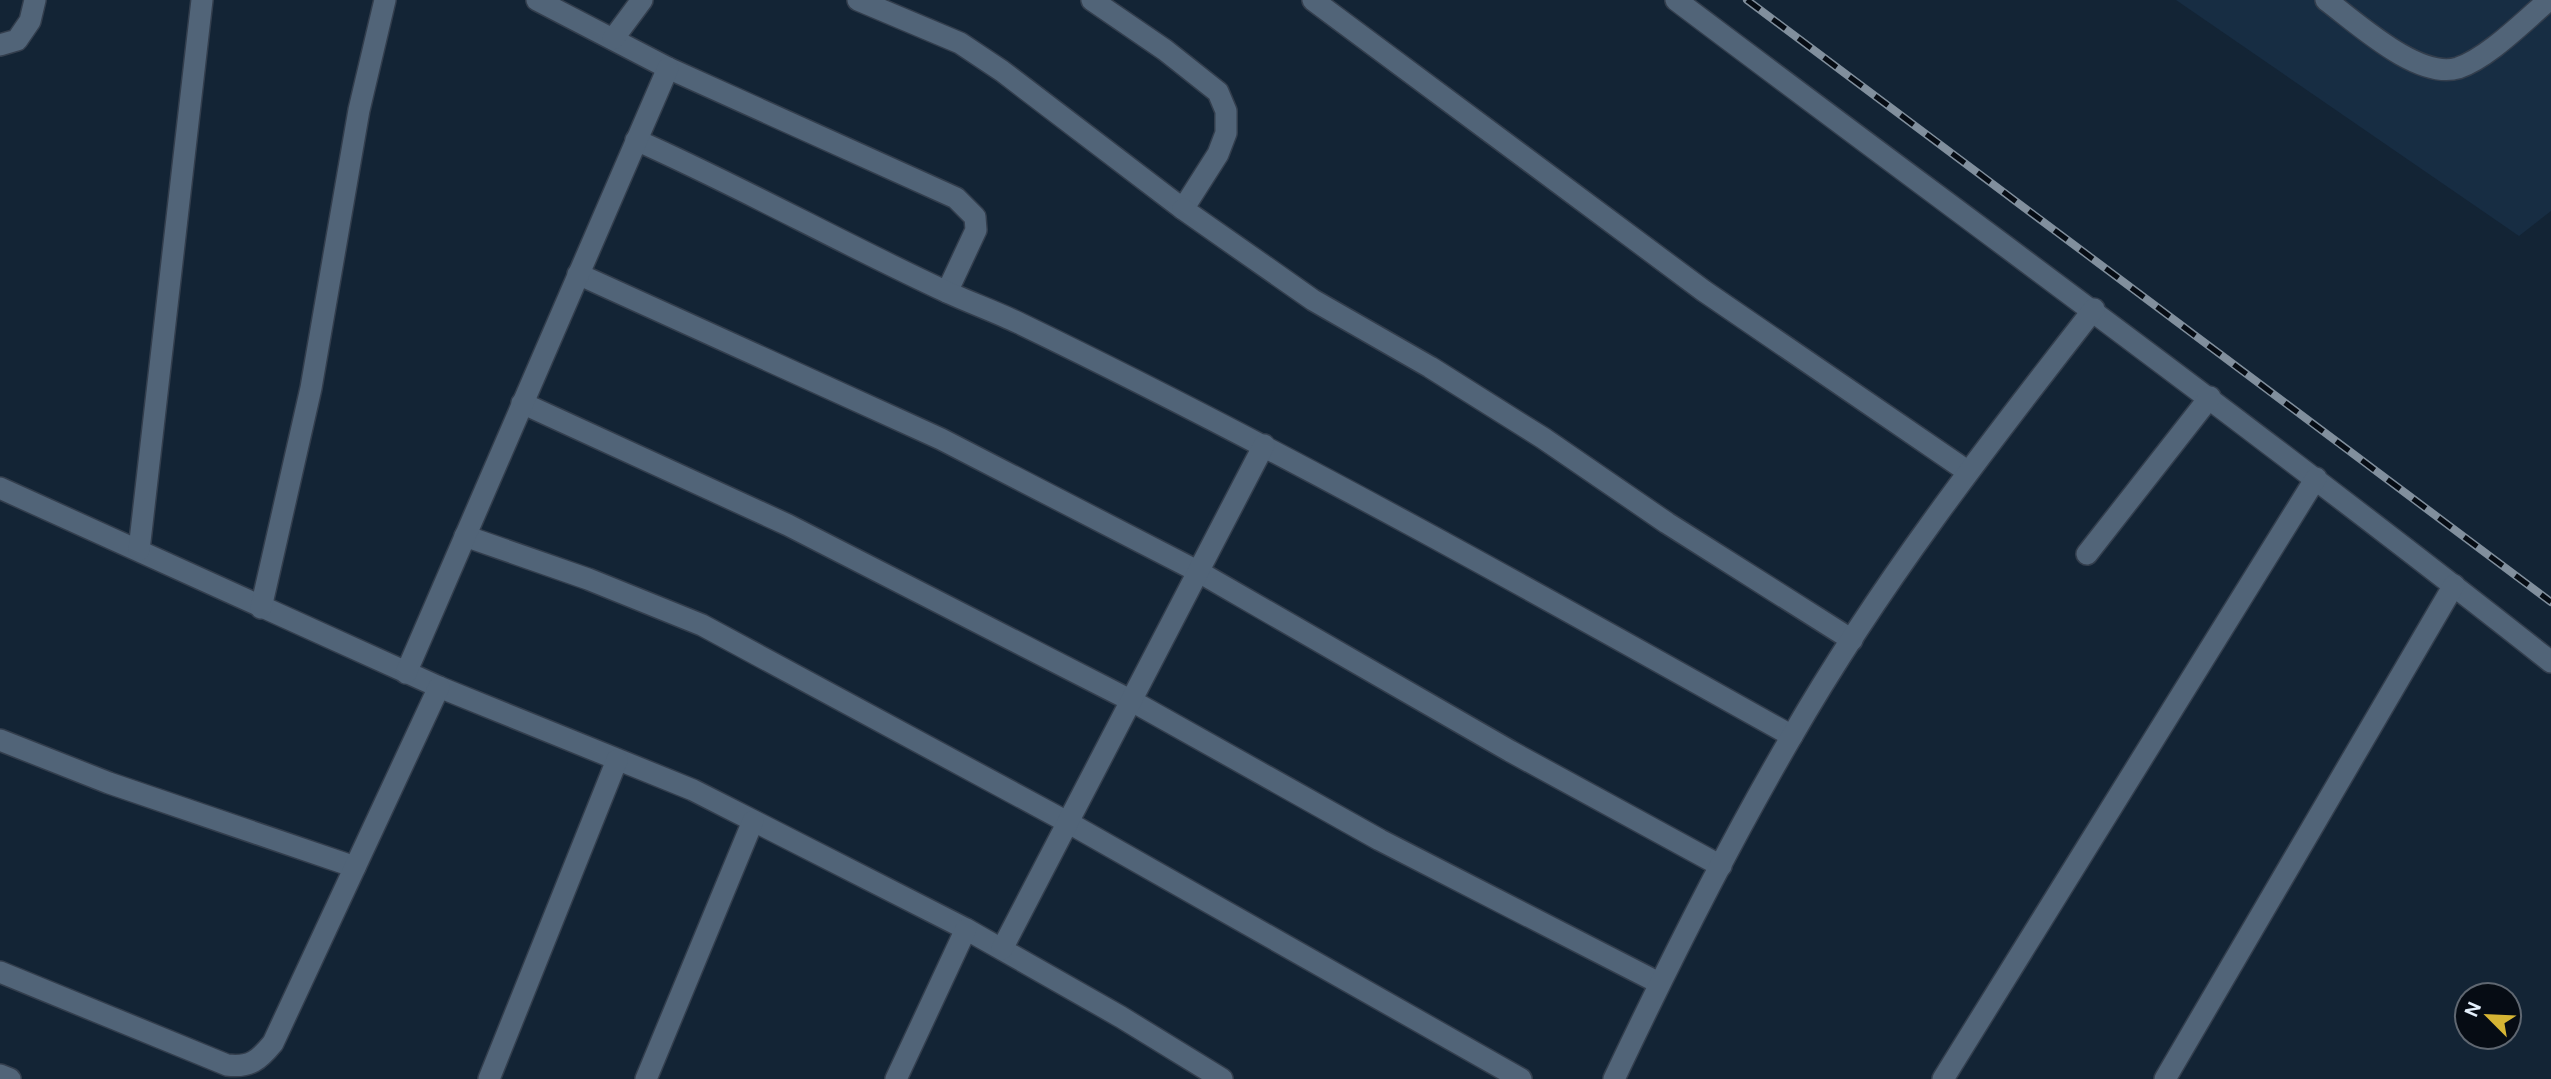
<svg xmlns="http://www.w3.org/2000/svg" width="2551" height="1079" viewBox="0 0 2551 1079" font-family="'DM Sans',sans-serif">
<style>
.built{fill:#172d43}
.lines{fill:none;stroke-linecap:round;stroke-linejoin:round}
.minor-casing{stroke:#333e4d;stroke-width:24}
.minor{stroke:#516478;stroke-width:21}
.rail-casing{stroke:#818f9d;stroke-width:8}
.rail{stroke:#060c14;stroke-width:5;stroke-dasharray:16;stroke-linecap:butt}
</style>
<rect width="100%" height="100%" fill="#132435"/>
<polygon class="built" points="2176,0 2551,0 2551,211 2519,236"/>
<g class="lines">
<g class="minor-casing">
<g id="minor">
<polyline points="537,0 668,68 956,198 975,217 976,230 947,292"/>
<polyline points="858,0 960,43 1002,71 1183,209 1218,154 1226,133 1226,111 1218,92 1165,50 1092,0"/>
<polyline points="1313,0 1704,291 1967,471"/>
<path d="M 1676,0 C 1968,220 2264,435 2551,662"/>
<path d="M 2326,0 C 2356,22 2418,80 2458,68 C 2488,58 2524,21 2549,0"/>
<polyline points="613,39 642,0"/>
<polyline points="0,45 17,40 30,21 35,0"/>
<path d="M 636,140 C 742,187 843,244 947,292 C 971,303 996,312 1019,323 C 1282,450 1537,593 1792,736"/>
<polyline points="1183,209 1313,300 1430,367 1543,438 1667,523 1852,640"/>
<polyline points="578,274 941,439 1199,572 1510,751 1721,866"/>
<polyline points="522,403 788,525 1132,701 1380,840 1659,983"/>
<polyline points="0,488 439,687 693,790 966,929 1121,1017 1222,1079"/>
<polyline points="465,536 588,579 702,625 1069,823 1521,1079"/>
<polyline points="139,550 202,0"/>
<polyline points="2087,554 2210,397"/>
<polyline points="261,608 311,388 359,110 385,0"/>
<polyline points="406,673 668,68"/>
<polyline points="0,740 109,783 355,867"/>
<polyline points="1002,949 1264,445"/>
<path d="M 0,972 L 227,1065 C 250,1068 259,1060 273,1043 L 439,687"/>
<polyline points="0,1075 10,1079"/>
<polyline points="489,1079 617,760"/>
<polyline points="646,1079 753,821"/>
<polyline points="896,1079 966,929"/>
<path d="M 1614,1079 C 1669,963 1727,847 1792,736 C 1879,585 1986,447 2094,309"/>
<polyline points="1943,1079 2316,478"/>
<polyline points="2165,1079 2454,585"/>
</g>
</g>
<use href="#minor" class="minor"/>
<g class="rail-casing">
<polyline id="rail" points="1747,0 2551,602"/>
</g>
<use href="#rail" class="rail"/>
</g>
<g transform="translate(2488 1016) rotate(294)"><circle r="33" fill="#060c14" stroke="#5f6771" stroke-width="2"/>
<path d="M0-5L12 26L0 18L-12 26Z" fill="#d6b534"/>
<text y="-10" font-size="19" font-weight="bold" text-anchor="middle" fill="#e4f0fc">N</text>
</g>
</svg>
